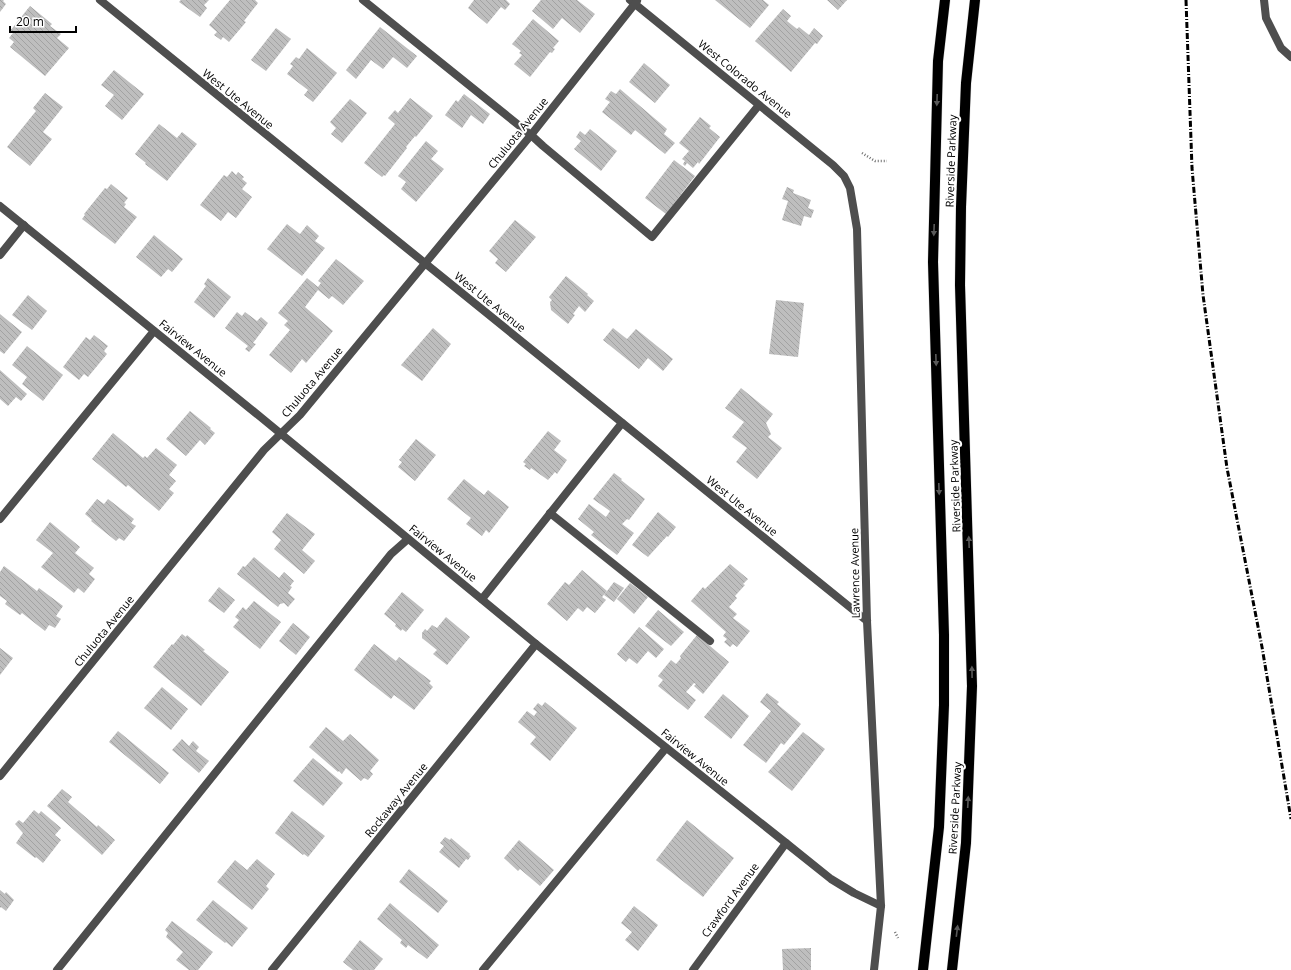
<svg xmlns="http://www.w3.org/2000/svg" width="1291" height="970" viewBox="0 0 1291 970" font-family="'Open Sans',sans-serif">
<style>
.building{fill:url(#building-back-hatch)}
.lines{fill:none;stroke-linecap:round;stroke-linejoin:round}
.primary-casing{stroke:#dbdbdb;stroke-width:11}
.path{stroke:#707070;stroke-width:2.5;stroke-dasharray:1 2;stroke-linecap:butt}
.service{stroke:#4e4e4e;stroke-width:8}
.minor{stroke:#4e4e4e;stroke-width:8}
.tertiary{stroke:#4e4e4e;stroke-width:8}
.primary{stroke:#000;stroke-width:10}
.rail{stroke:#000;stroke-width:3;stroke-dasharray:6 2 1 2;stroke-linecap:butt}
.oneway{fill:#595959}
.labels{text-anchor:middle;stroke-width:4;stroke-linejoin:round;paint-order:stroke}
.street-label{font-size:11px;fill:#000;stroke:#fff}
</style>
<defs>
<pattern id="building-back-hatch" width="6" height="6" patternUnits="userSpaceOnUse"><rect width="6" height="6" fill="#bebebe"/><path d="M-1 5l2 2M0 0l6 6M5-1l2 2" fill="none" stroke="#a2a2a2"/></pattern>
</defs>
<rect width="100%" height="100%" fill="#fff"/>
<g class="building">
<polygon points="0,0 4,0 3,1 6,4 0,12"/>
<polygon points="181,0 209,0 204,5 207,8 200,17 179,2"/>
<polygon points="230,0 255,0 258,3 244,21 246,22 229,42 223,37 221,40 214,35 217,32 209,25"/>
<polygon points="474,0 506,0 510,4 505,10 501,7 487,24 468,8"/>
<polygon points="541,0 577,0 595,14 580,33 562,18 553,29 532,11"/>
<polygon points="715,0 763,0 769,5 750,28"/>
<polygon points="827,0 847,0 838,10"/>
<polygon points="30,6 52,24 50,26 61,34 57,38 69,48 45,76 10,47 14,42 9,38 13,33 10,31"/>
<polygon points="783,9 791,16 787,21 797,29 799,27 809,35 814,28 823,36 817,44 815,43 791,72 755,41"/>
<polygon points="533,19 559,41 553,48 555,49 552,53 550,52 530,77 514,64 522,55 519,53 521,51 512,44"/>
<polygon points="380,27 417,56 407,68 393,57 383,69 371,60 356,79 346,70"/>
<polygon points="276,28 291,39 266,71 251,60"/>
<polygon points="307,48 337,73 313,102 304,95 308,90 287,74 293,66 290,64 296,57 299,59"/>
<polygon points="644,63 670,85 655,103 629,82"/>
<polygon points="114,70 144,94 122,120 105,106 114,95 101,85"/>
<polygon points="620,89 667,129 664,134 675,143 665,154 635,130 631,135 602,112 610,102 605,99 611,91 616,94"/>
<polygon points="45,93 63,107 43,132 52,139 30,166 7,147 36,111 33,108"/>
<polygon points="464,94 490,114 483,124 471,115 462,128 445,115 456,100 458,102"/>
<polygon points="410,98 433,116 416,137 415,136 406,147 407,148 385,176 384,175 382,177 364,163 395,124 388,118 395,110 398,113"/>
<polygon points="350,99 367,113 342,143 331,134 336,128 330,122"/>
<polygon points="700,117 711,126 709,128 720,137 699,164 698,162 693,168 687,163 685,166 683,164 685,161 682,159 689,151 679,143"/>
<polygon points="159,124 177,138 182,132 197,144 167,181 145,164 146,163 135,154"/>
<polygon points="590,129 617,151 601,171 574,149 581,141 576,137 580,131 585,135"/>
<polygon points="426,141 438,151 431,159 444,169 416,202 401,189 406,182 398,176"/>
<polygon points="674,160 695,176 666,214 645,198"/>
<polygon points="232,171 236,175 238,172 244,177 242,179 247,183 242,189 252,197 236,218 228,212 221,221 200,205 224,175 227,177"/>
<polygon points="111,184 128,198 124,203 126,204 124,207 137,217 115,244 82,219 85,215 84,214 105,188 107,189"/>
<polygon points="787,187 794,190 793,193 811,200 808,208 814,210 811,218 804,216 801,226 782,220 788,201 782,199"/>
<polygon points="515,220 536,237 506,272 495,263 498,259 489,251"/>
<polygon points="287,224 300,234 307,225 319,236 315,241 325,248 302,276 267,249"/>
<polygon points="154,235 183,259 172,272 168,269 161,277 136,257"/>
<polygon points="336,259 364,281 343,305 332,296 329,299 318,290 305,307 333,331 306,363 302,359 291,373 269,355 290,330 284,325 288,321 278,313 307,278 318,287 321,283 318,281"/>
<polygon points="566,276 588,294 587,295 594,301 585,312 579,306 573,314 575,315 568,324 551,310 550,302 552,300 549,297"/>
<polygon points="208,278 231,297 214,318 194,302 206,286 204,284"/>
<polygon points="28,295 47,311 32,330 12,315"/>
<polygon points="776,300 804,303 798,357 769,354"/>
<polygon points="237,312 242,316 245,312 257,321 261,317 268,323 253,343 256,344 249,352 245,349 248,346 225,328"/>
<polygon points="0,314 22,332 4,354 0,351"/>
<polygon points="433,328 451,344 422,381 401,365"/>
<polygon points="613,328 627,339 636,329 673,359 663,371 648,358 639,369 603,340"/>
<polygon points="94,335 108,346 104,351 107,354 88,377 84,374 79,380 63,367 86,337 90,340"/>
<polygon points="27,346 63,375 43,401 22,384 27,377 12,365"/>
<polygon points="0,370 27,394 21,401 16,397 8,406 0,399"/>
<polygon points="741,388 773,414 766,423 771,434 768,437 782,448 757,479 736,462 747,448 732,437 744,422 725,408"/>
<polygon points="190,411 211,428 210,429 215,433 205,445 200,440 186,456 166,439"/>
<polygon points="548,431 561,441 554,450 567,460 557,474 555,472 548,480 531,468 530,470 524,466 526,464 523,462"/>
<polygon points="113,433 143,458 145,456 147,458 156,448 177,465 169,475 176,481 169,489 174,493 159,511 128,485 126,487 92,459"/>
<polygon points="416,439 436,455 415,481 398,467 402,462 399,460"/>
<polygon points="614,473 622,479 621,480 645,499 629,520 627,519 622,524 634,533 617,555 591,535 594,532 578,519 589,504 606,517 610,511 593,499"/>
<polygon points="464,479 484,495 488,490 509,507 489,533 486,530 482,536 466,524 471,518 447,499"/>
<polygon points="97,499 104,504 108,499 134,519 131,523 136,526 124,541 119,538 116,541 91,521 92,520 85,514"/>
<polygon points="658,512 676,527 668,537 667,536 648,557 632,545"/>
<polygon points="287,513 315,534 302,550 315,561 304,574 274,549 281,540 272,532"/>
<polygon points="50,522 80,547 75,553 94,568 89,574 95,579 84,593 78,588 74,593 41,567 53,553 36,540"/>
<polygon points="254,557 279,578 284,572 294,581 290,586 292,587 288,593 295,599 288,607 284,603 280,604 278,607 237,574 243,566 245,567"/>
<polygon points="730,564 748,579 743,584 745,585 735,596 737,598 729,607 737,614 733,618 750,631 737,647 733,644 730,647 724,642 727,639 723,636 726,632 691,601 703,587 705,589"/>
<polygon points="4,566 37,591 39,588 63,606 56,616 61,619 55,628 49,625 45,631 22,613 20,615 5,604 7,601 0,596 0,572"/>
<polygon points="582,570 607,591 602,597 606,600 595,613 587,607 583,612 578,608 567,621 547,604 565,582 569,585"/>
<polygon points="614,582 624,588 614,602 604,595"/>
<polygon points="630,583 648,597 634,614 617,599"/>
<polygon points="219,587 235,600 224,613 208,601"/>
<polygon points="402,592 424,610 406,632 402,629 401,631 395,626 396,624 384,614"/>
<polygon points="254,601 281,622 260,649 233,627 239,620 235,617 243,607 246,610"/>
<polygon points="658,610 684,632 671,646 645,626"/>
<polygon points="446,617 470,637 447,665 433,654 437,650 422,638 422,633 425,629 427,631 432,625 437,628"/>
<polygon points="293,623 310,637 296,655 279,641"/>
<polygon points="639,627 664,649 656,658 648,651 637,664 629,658 626,662 617,654"/>
<polygon points="182,634 186,637 187,635 205,650 203,651 229,672 201,706 153,667 172,644 173,645"/>
<polygon points="697,635 729,662 703,694 694,686 696,684 694,683 686,692 696,700 688,710 658,686 663,680 658,676 671,660 676,664 681,658 680,656"/>
<polygon points="374,644 396,661 399,657 431,681 429,683 433,687 414,710 394,695 391,699 354,670"/>
<polygon points="0,648 13,658 0,675"/>
<polygon points="162,687 188,709 171,730 144,708"/>
<polygon points="767,693 779,702 777,704 801,724 784,745 781,743 766,763 743,745 771,711 760,702"/>
<polygon points="723,694 749,716 731,739 704,717"/>
<polygon points="545,702 577,728 550,761 530,744 536,737 518,722 527,711 534,716 537,712 533,709 538,703 542,706"/>
<polygon points="326,727 343,741 350,734 379,760 370,771 373,774 368,780 364,778 361,781 346,768 342,774 339,771 338,772 309,747"/>
<polygon points="118,731 169,773 160,784 109,742"/>
<polygon points="803,732 825,749 792,791 768,772"/>
<polygon points="182,739 189,746 193,741 199,747 196,751 209,761 199,773 172,750"/>
<polygon points="313,758 343,783 323,806 293,781"/>
<polygon points="62,789 72,797 68,802 97,827 98,825 115,840 102,855 47,806"/>
<polygon points="34,810 39,814 41,811 61,828 55,835 61,840 43,863 36,857 35,858 16,843 23,833 15,824 19,820 23,823"/>
<polygon points="292,811 325,836 308,857 304,854 303,855 275,833"/>
<polygon points="687,820 734,858 703,897 656,860"/>
<polygon points="445,837 450,840 451,838 470,854 469,855 471,856 468,860 466,859 459,868 439,852 444,846 440,843"/>
<polygon points="519,840 554,870 540,886 520,869 518,871 504,858"/>
<polygon points="257,859 275,874 266,886 269,889 252,910 217,882 235,860 247,870"/>
<polygon points="409,869 448,901 438,913 399,882"/>
<polygon points="0,890 5,894 6,892 14,900 6,911 1,907 0,908"/>
<polygon points="213,900 248,928 232,947 226,942 225,943 196,920"/>
<polygon points="390,903 439,945 427,959 408,945 406,948 400,943 402,940 377,919"/>
<polygon points="634,906 658,925 638,951 625,940 632,932 621,923"/>
<polygon points="172,921 213,952 198,970 189,970 176,960 183,952 166,937 168,933 165,930"/>
<polygon points="360,940 383,959 374,970 353,970 343,962"/>
<polygon points="811,948 811,970 783,970 782,949"/>
</g>
<g class="lines">
<g class="primary-casing">
<g id="primary">
<polyline points="923,970 939,827 944,705 944,635 933,262 938,61 945,0"/>
<polyline points="952,970 966,843 972,686 960,285 961,207 966,83 975,0"/>
</g>
</g>
<g class="path">
<polyline points="862,153 875,161 887,161"/>
<polyline points="895,932 898,938"/>
</g>
<g class="service">
<polyline points="363,0 531,135 543,146 652,237 759,105"/>
<polyline points="550,513 710,641"/>
<polyline points="0,519 154,331"/>
<polyline points="482,599 622,423"/>
<polyline points="57,970 391,554 408,539"/>
<polyline points="483,970 666,748"/>
</g>
<g class="minor">
<polyline points="100,0 867,621"/>
<polyline points="630,0 833,165 844,176 850,188 857,229 867,621 881,906 874,970"/>
<polyline points="0,206 263,419 536,644 786,843 831,879 854,893 881,906"/>
<polyline points="0,255 24,225"/>
<polyline points="0,776 264,450 300,415 531,135 637,1"/>
<polyline points="272,970 536,644"/>
<polyline points="693,970 786,843"/>
</g>
<polyline class="tertiary" points="1264,0 1266,18 1281,48 1291,57"/>
<use href="#primary" class="primary"/>
<polyline class="rail" points="1186,0 1192,168 1203,295 1227,468 1262,647 1291,819"/>
</g>
<defs><path id="oneway-solid" d="M-6-.8H1V-3.2L6.5 0L1 3.2V.8H-6Z"/></defs>
<g class="oneway">
<use href="#oneway-solid" transform="translate(937 100) rotate(92)"/>
<use href="#oneway-solid" transform="translate(934 230) rotate(92)"/>
<use href="#oneway-solid" transform="translate(936 360) rotate(88)"/>
<use href="#oneway-solid" transform="translate(939 489) rotate(88)"/>
<use href="#oneway-solid" transform="translate(969 542) rotate(-92)"/>
<use href="#oneway-solid" transform="translate(972 672) rotate(-91)"/>
<use href="#oneway-solid" transform="translate(968 802) rotate(-87)"/>
<use href="#oneway-solid" transform="translate(957 931) rotate(-83)"/>
</g>
<g class="labels">
<g class="street-label">
<text transform="translate(745 79) rotate(39)" y="4">West Colorado Avenue</text>
<text transform="translate(238 99) rotate(39)" y="4">West Ute Avenue</text>
<text transform="translate(518 133) rotate(-51)" y="4">Chuluota Avenue</text>
<text transform="translate(951 161) rotate(-88)" y="4">Riverside Parkway</text>
<text transform="translate(490 302) rotate(39)" y="4">West Ute Avenue</text>
<text transform="translate(193 348) rotate(39)" y="4">Fairview Avenue</text>
<text transform="translate(312 382) rotate(-50)" y="4">Chuluota Avenue</text>
<text transform="translate(955 486) rotate(-92)" y="4">Riverside Parkway</text>
<text transform="translate(742 506) rotate(39)" y="4">West Ute Avenue</text>
<text transform="translate(443 553) rotate(39)" y="4">Fairview Avenue</text>
<text transform="translate(855 573) rotate(-91)" y="4">Lawrence Avenue</text>
<text transform="translate(104 631) rotate(-51)" y="4">Chuluota Avenue</text>
<text transform="translate(695 757) rotate(39)" y="4">Fairview Avenue</text>
<text transform="translate(396 800) rotate(-51)" y="4">Rockaway Avenue</text>
<text transform="translate(955 808) rotate(-87)" y="4">Riverside Parkway</text>
<text transform="translate(730 900) rotate(-54)" y="4">Crawford Avenue</text>
</g>
</g>
<path d="M10 26v6h66v-6" fill="none" stroke="#000000" stroke-width="2"/>
<text x="16" y="26" font-size="12" fill="#000000" stroke="#ffffff" stroke-width="3" paint-order="stroke">20 m</text>
</svg>
